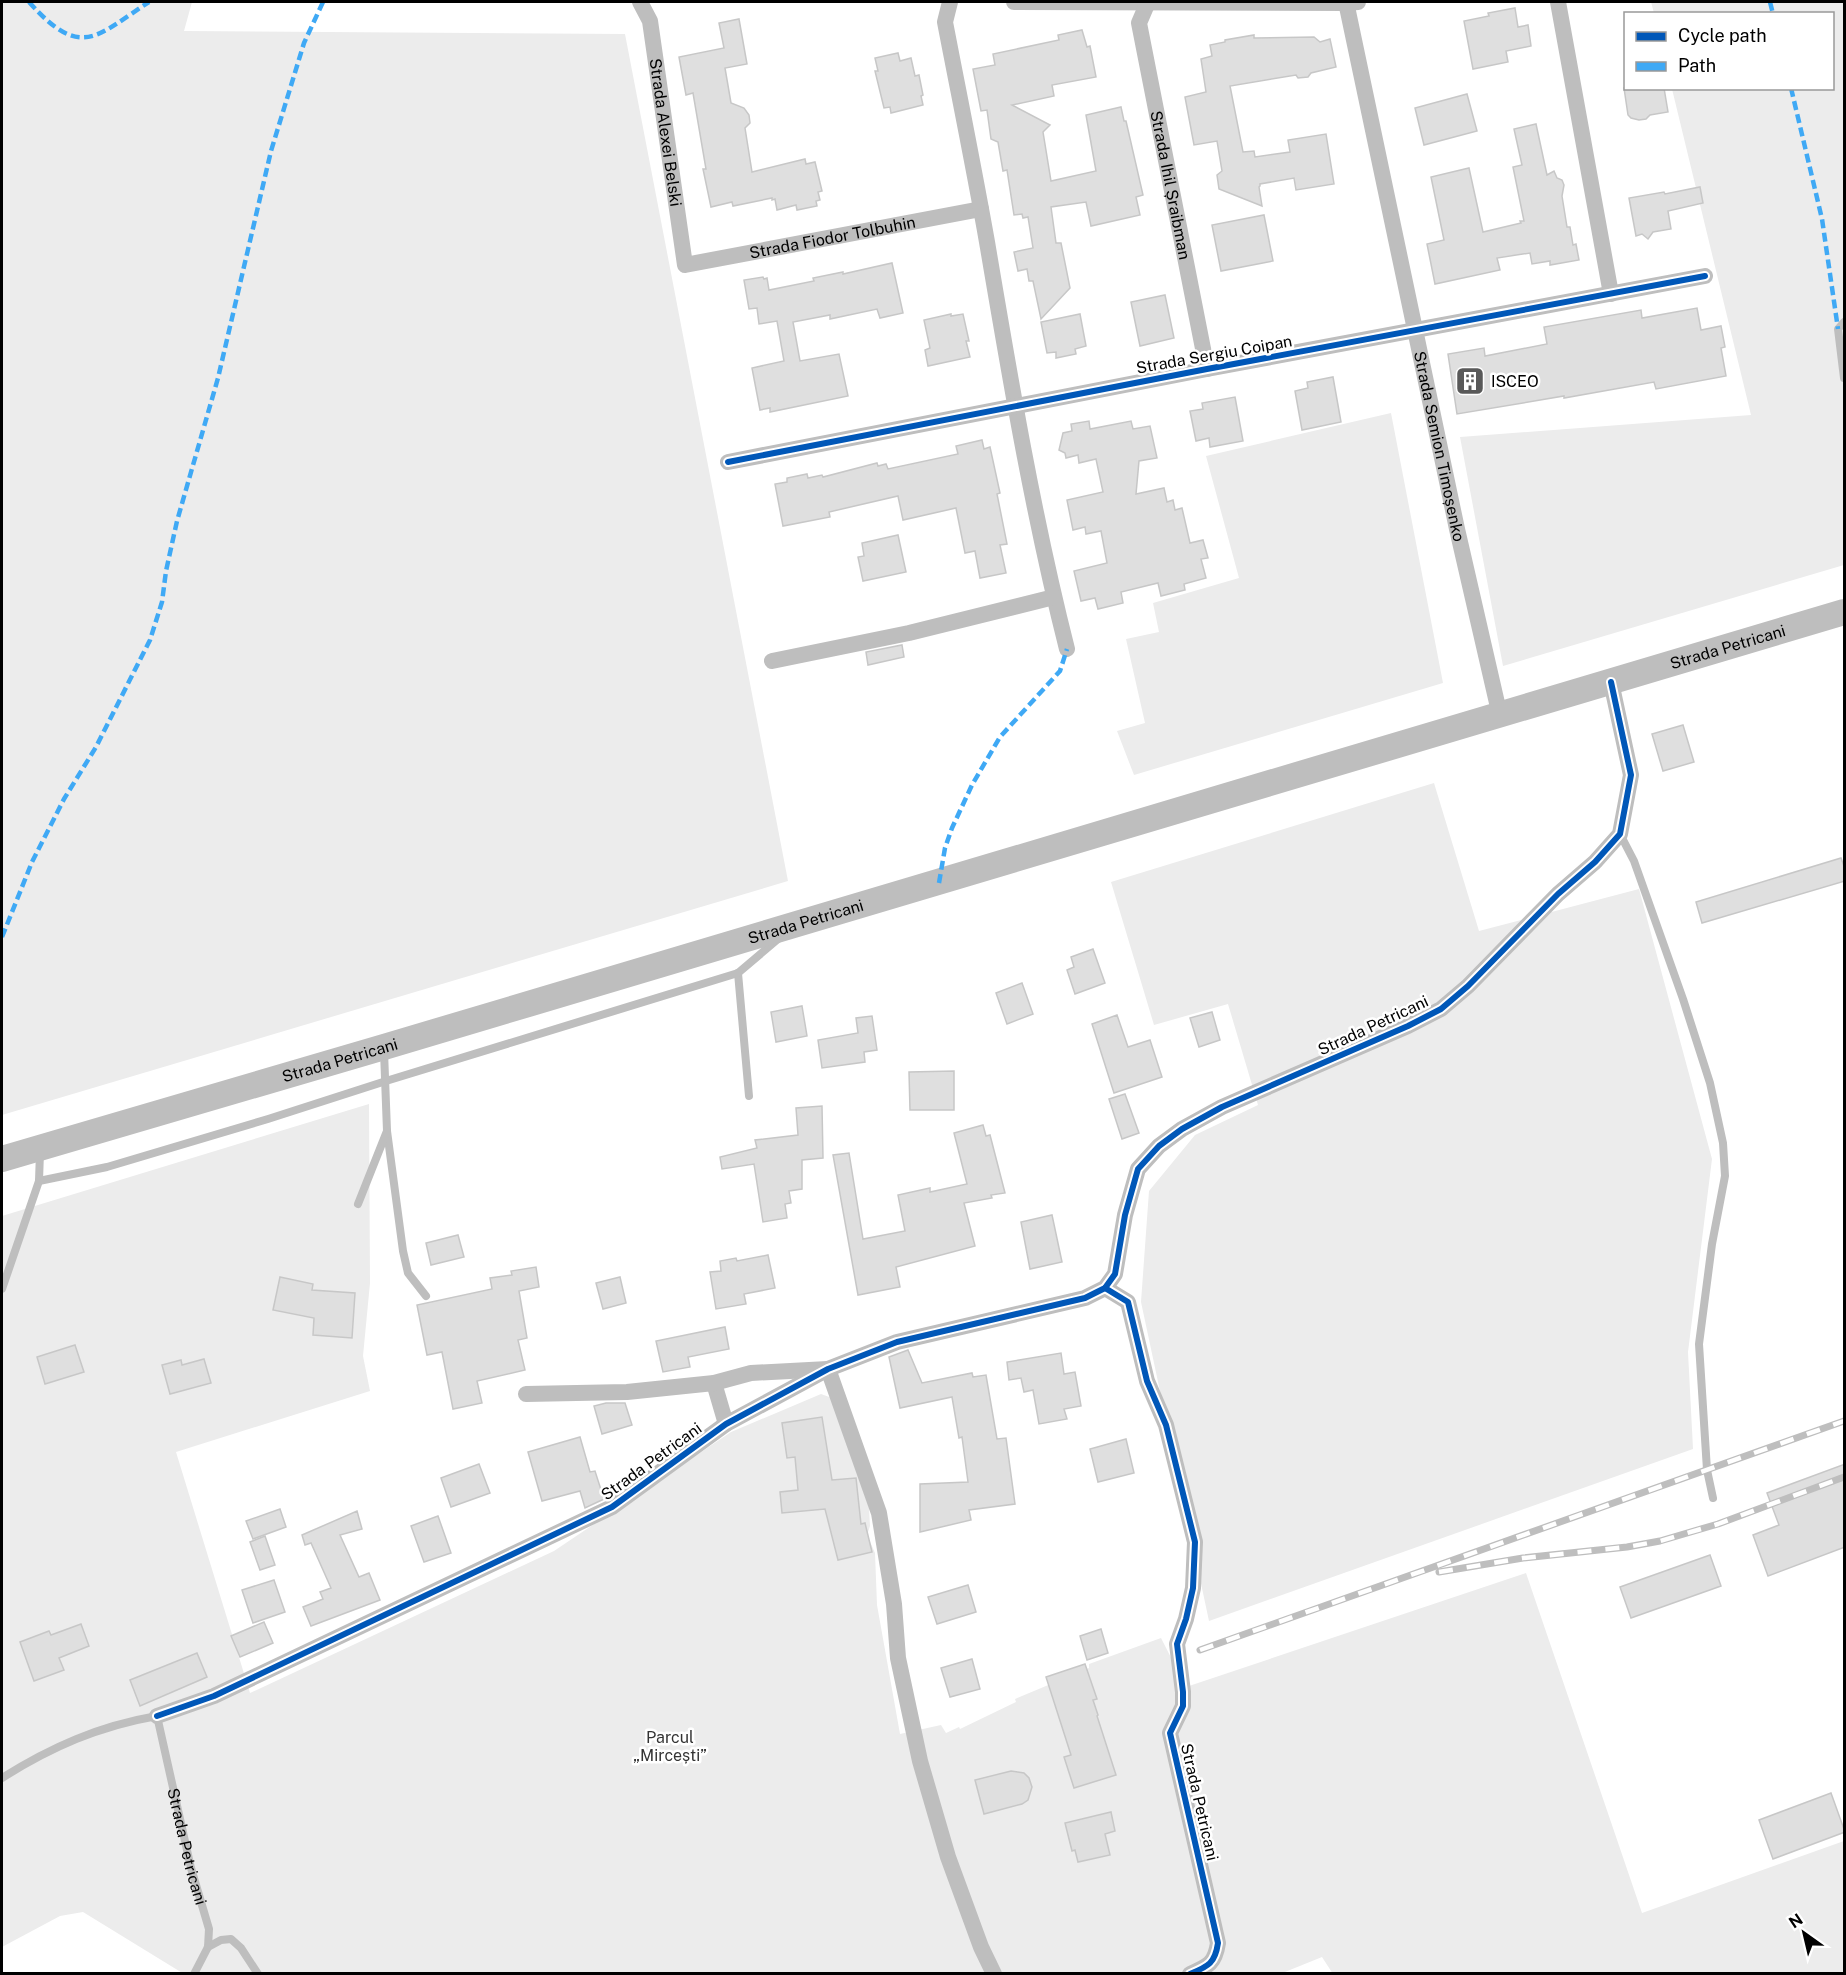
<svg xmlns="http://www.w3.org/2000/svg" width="1846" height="1975" viewBox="0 0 1846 1975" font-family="'Public Sans',sans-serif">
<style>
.green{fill:#ececec}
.building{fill:#dfdfdf;stroke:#c7c7c7;stroke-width:1.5}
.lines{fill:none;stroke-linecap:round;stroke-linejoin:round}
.lane{stroke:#bebebe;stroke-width:8}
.street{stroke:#bebebe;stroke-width:16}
.primary{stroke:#bebebe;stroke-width:26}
.rail-casing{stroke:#bebebe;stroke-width:7}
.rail{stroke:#fff;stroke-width:4.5;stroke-dasharray:14;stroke-linecap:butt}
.quiet{stroke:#3fa9f5;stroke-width:4.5;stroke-dasharray:9 4.5;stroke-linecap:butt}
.cycleway-casing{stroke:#fff;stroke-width:10}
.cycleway{stroke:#0057b8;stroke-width:6}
.labels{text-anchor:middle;stroke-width:5;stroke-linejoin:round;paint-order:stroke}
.street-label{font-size:16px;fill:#000;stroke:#fff}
.poi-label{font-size:16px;fill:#000;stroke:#fff;text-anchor:start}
.park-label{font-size:16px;fill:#333;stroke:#fff}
</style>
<rect width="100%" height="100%" fill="#fff"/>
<g class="green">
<polygon points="2,2 192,2 184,31 625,34 788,881 2,1115"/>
<polygon points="1651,2 1844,2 1844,565 1503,666 1460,437 1751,415 1672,89 1832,88 1832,14 1654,13"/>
<polygon points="1391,413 1443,683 1134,775 1117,731 1145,723 1126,639 1159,632 1153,603 1239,578 1206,456"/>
<polygon points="1434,783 1479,931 1639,889 1712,1159 1688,1352 1693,1449 1209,1621 1141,1302 1149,1191 1195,1135 1258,1105 1228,1004 1154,1025 1111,882"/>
<polygon points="369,1104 370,1283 363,1356 370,1391 176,1452 250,1693 554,1551 731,1432 821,1394 832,1398 869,1508 870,1526 867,1535 875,1553 877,1605 900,1734 941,1725 946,1733 959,1727 960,1729 1016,1702 1015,1699 1089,1668 1089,1664 1161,1638 1186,1687 1526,1573 1642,1913 1844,1841 1844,1973 1333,1974 1322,1957 1280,1974 184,1974 83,1912 60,1916 2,1947 2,1216"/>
</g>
<g class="building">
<polygon points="1515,8 1518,27 1528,25 1531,46 1506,51 1508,62 1473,69 1464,21 1489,16 1488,13"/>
<polygon points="739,19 747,64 725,68 731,103 744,108 749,115 750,123 745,128 752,172 805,159 806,164 815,162 822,191 818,192 820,200 816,201 817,206 797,210 796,205 777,210 775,199 772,200 772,198 733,206 732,202 711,207 703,169 706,169 693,93 686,95 679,57 724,48 719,23"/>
<polygon points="1082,30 1087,47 1090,46 1096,77 1052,85 1054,96 1012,105 1050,125 1043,132 1051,181 1096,171 1086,115 1121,107 1124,121 1126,121 1143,195 1136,197 1140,215 1091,226 1086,202 1051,207 1056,243 1061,243 1070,288 1041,319 1033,281 1029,281 1027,269 1018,271 1014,252 1033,248 1028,217 1023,218 1022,214 1014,215 1007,170 1003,171 998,142 991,139 987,110 981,111 973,69 995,65 993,54 1059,40 1058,35"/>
<polygon points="1254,35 1254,38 1314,37 1320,42 1330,39 1336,67 1311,73 1308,77 1298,78 1296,75 1230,86 1243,152 1254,151 1255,157 1290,152 1288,140 1326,134 1334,184 1296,190 1294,178 1260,184 1260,186 1259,187 1262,206 1219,189 1217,175 1222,171 1217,141 1194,145 1185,97 1206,92 1201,59 1212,56 1210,45 1225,42 1225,40"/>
<polygon points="898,53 900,61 911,58 915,76 919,75 923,95 921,96 923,105 891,113 890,107 884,108 875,71 878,71 875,58"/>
<polygon points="1624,88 1664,88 1668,112 1650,115 1646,119 1639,120 1631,118 1628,115"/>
<polygon points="1467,94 1477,131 1424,145 1415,108"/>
<polygon points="1536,124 1547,175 1554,171 1557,178 1562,180 1564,185 1562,196 1567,227 1570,227 1573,245 1576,244 1579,260 1550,265 1550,261 1532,264 1530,253 1497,258 1500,270 1435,284 1427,244 1444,240 1431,177 1469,168 1483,232 1521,223 1520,221 1524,221 1513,167 1522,165 1514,129"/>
<polygon points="1700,187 1703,203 1668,211 1671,229 1653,232 1648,239 1642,234 1636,236 1629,198 1664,192 1665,194"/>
<polygon points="1264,215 1273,261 1221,271 1212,225"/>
<polygon points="892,263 903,313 880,318 877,309 830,319 830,315 793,322 800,361 839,354 848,396 770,412 770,408 760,410 752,368 784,361 777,321 759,324 757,308 749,309 744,280 763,277 764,279 767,278 769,290 814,281 813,278 843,272 843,274"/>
<polygon points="1165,295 1174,338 1140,346 1131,302"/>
<polygon points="1697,308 1701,330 1721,326 1725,347 1721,348 1726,376 1656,389 1654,382 1564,398 1564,396 1457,414 1448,354 1484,348 1485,356 1547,344 1544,327 1641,310 1642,318"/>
<polygon points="951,314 951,316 963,314 969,341 966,341 970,357 928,366 925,350 930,348 924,320"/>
<polygon points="1080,314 1086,346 1075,349 1076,354 1056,358 1056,352 1047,353 1041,322"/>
<polygon points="1333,377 1341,422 1302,430 1295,391 1308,388 1307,382"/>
<polygon points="1235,397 1243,441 1210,447 1209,438 1196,441 1190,411 1203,409 1202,403"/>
<polygon points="1089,421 1090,429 1131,421 1133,429 1150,426 1157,458 1139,461 1136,494 1164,488 1167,502 1173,500 1175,510 1182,508 1190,543 1203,540 1208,558 1201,559 1206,578 1184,584 1185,590 1161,596 1158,583 1121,592 1123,603 1098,609 1095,598 1081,601 1074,571 1107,563 1101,531 1086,534 1085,527 1073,530 1067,500 1103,492 1096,459 1079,463 1078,455 1066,458 1065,453 1059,450 1063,433 1072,431 1071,424"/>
<polygon points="982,440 984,449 990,447 1000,493 997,494 1007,544 1000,545 1006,573 980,578 975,551 965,553 956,508 903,520 898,496 829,512 830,517 783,526 775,484 787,482 787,478 807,474 808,478 822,475 823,477 877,463 878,466 886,464 888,469 958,454 956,446"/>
<polygon points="898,535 906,572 863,581 858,557 864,556 862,543"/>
<polygon points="902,645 904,657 868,665 866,652"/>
<polygon points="1683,725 1694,762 1663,771 1652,734"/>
<polygon points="1841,858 1845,869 1845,881 1702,923 1696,902"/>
<polygon points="1093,949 1105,983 1075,994 1067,970 1074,967 1071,957"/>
<polygon points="1022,983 1033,1014 1007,1024 996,993"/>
<polygon points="802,1006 807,1036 776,1042 771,1012"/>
<polygon points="1212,1012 1220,1040 1199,1047 1190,1018"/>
<polygon points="1117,1015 1128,1047 1150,1040 1162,1077 1114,1093 1092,1024"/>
<polygon points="872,1016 877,1050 864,1052 865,1062 822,1068 818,1040 858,1033 856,1018"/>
<polygon points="954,1071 954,1110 910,1110 909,1072"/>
<polygon points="1125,1094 1139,1133 1122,1139 1109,1099"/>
<polygon points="822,1106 823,1158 802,1160 802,1189 789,1191 791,1203 785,1204 787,1218 763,1222 754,1164 722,1169 720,1157 757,1148 755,1140 798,1135 796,1108"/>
<polygon points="983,1125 986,1136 990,1135 1005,1193 991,1195 992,1198 964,1203 975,1246 896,1267 900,1287 858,1295 833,1155 849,1153 863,1239 905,1231 898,1195 930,1188 930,1192 967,1184 954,1133"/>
<polygon points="1052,1215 1062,1262 1030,1269 1021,1222"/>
<polygon points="458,1235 464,1257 431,1265 426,1243"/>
<polygon points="768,1255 775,1288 744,1294 746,1304 716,1309 710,1272 721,1271 720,1261 736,1258 737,1261"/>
<polygon points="536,1267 539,1287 519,1291 527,1338 518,1340 525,1370 477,1381 482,1403 453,1409 442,1352 427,1355 417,1305 492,1289 490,1278 512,1275 511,1271"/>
<polygon points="280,1277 313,1284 312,1290 355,1293 352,1338 313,1335 314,1318 273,1310"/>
<polygon points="620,1277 626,1303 603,1309 596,1283"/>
<polygon points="725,1327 729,1349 688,1357 690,1367 663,1372 656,1341"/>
<polygon points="75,1345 84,1372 45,1384 37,1357"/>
<polygon points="908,1350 922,1383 972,1373 973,1377 986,1375 997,1439 1006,1438 1015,1504 969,1510 971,1520 920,1532 920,1484 968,1482 962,1437 959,1438 952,1397 900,1408 889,1357"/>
<polygon points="1061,1353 1064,1374 1075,1372 1081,1406 1064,1409 1067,1419 1039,1424 1033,1390 1024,1392 1021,1378 1009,1380 1007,1362"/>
<polygon points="204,1359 211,1383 170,1394 162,1365 181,1360 182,1365"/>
<polygon points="606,1403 625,1403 632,1425 602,1434 594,1406"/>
<polygon points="822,1417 832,1480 856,1478 861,1524 865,1523 872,1552 838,1560 825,1509 782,1513 780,1492 798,1490 795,1457 787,1458 782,1423"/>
<polygon points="580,1437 590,1472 595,1471 604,1499 585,1508 580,1491 542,1501 528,1452"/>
<polygon points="1126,1439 1134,1473 1098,1482 1090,1449"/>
<polygon points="479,1464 490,1493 451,1507 441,1478"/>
<polygon points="1845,1464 1845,1547 1768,1576 1753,1535 1779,1525 1767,1493"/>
<polygon points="280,1509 286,1527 253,1539 246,1521"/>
<polygon points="357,1511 362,1529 340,1535 359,1577 369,1573 380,1600 311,1626 303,1607 323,1599 320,1592 331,1588 311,1543 305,1545 302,1535"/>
<polygon points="438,1516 451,1553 424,1562 411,1526"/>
<polygon points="265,1536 275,1565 260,1570 250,1542"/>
<polygon points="1710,1555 1721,1586 1631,1618 1620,1587"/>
<polygon points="274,1580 285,1612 253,1623 242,1590"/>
<polygon points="968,1585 976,1612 937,1624 928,1597"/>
<polygon points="264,1622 273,1643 240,1657 231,1636"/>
<polygon points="81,1624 89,1646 59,1658 64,1670 34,1681 20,1642 49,1631 51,1635"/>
<polygon points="1101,1629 1108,1653 1087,1660 1080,1636"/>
<polygon points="197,1653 207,1677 140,1706 130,1680"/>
<polygon points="972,1659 980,1689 950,1697 941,1668"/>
<polygon points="1085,1664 1097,1699 1093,1700 1098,1715 1097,1716 1116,1775 1074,1788 1064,1757 1071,1755 1046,1677"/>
<polygon points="1011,1771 1024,1773 1029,1778 1032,1787 1028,1800 1022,1804 984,1814 975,1780"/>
<polygon points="1831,1793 1845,1832 1773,1859 1759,1820"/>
<polygon points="1111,1812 1115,1831 1105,1834 1110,1855 1078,1862 1075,1850 1072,1851 1065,1823"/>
</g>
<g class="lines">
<g class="lane">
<polyline points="1844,322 1838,329 1844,378"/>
<polyline points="1620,834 1634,861 1683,999 1710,1083 1723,1143 1725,1176 1712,1244 1699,1344 1707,1470 1713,1498"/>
<polyline points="738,973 749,1096"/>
<polyline points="387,1131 403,1251 408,1273 426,1296"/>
<polyline points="39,1181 107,1167 268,1119 386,1081 738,973 778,939"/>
<polyline points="358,1204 387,1131 384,1051"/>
<polyline points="2,1289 39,1181 40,1152"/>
<path id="s1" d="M 2,1778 C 51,1747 99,1726 157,1716 L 191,1868 L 209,1929 L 208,1947 L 194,1974"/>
<polyline points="208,1947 221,1940 231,1939 241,1948 258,1974"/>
</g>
<g class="street">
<path id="s2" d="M 640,2 L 650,21 L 685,265 L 981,209"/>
<path d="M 950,2 L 945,22 C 959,95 974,168 987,242 C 1010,378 1033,515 1067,649"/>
<polyline points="1014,2 1346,3 1358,2"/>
<path id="s3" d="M 1148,2 L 1139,23 L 1207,369"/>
<path id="s4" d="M 1346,2 L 1457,529 L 1500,716"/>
<polyline points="1558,2 1611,294"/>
<polyline points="728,462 1207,369 1705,276"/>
<polyline points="772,661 909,633 1054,597"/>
<path d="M 1105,1288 L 1128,1302 L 1147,1381 L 1166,1425 L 1195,1542 L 1193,1588 L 1186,1619 L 1177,1644 L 1183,1692 L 1183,1706 L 1170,1733 L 1218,1943 C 1215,1963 1209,1966 1190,1974"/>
<polyline points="714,1383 726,1424"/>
<polyline points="526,1394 627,1392 714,1383 751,1373 828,1369 879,1513 894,1604 898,1658 920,1761 948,1857 981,1947 994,1974"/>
<polyline points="157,1716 214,1696 612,1507 726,1424 828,1369 897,1342 1085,1298 1105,1288 1115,1274 1125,1215 1138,1169 1159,1146 1182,1129 1222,1107 1408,1026 1441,1009 1468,986 1558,894 1595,862 1620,834 1631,775 1611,682"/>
</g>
<path class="primary" id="s5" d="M 2,1159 L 384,1047 L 1844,612"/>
<g class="rail-casing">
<g id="rail">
<polyline points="1439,1572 1523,1558 1627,1547 1660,1541 1718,1524 1844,1477"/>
<polyline points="1200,1650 1844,1421"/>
</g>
</g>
<use href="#rail" class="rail"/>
<g class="quiet">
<path d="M 29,2 C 81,60 95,37 149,2"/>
<polyline points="1770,2 1773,14"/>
<polyline points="1791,88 1822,219 1838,329"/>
<polyline points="939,883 945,848 952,828 972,785 1000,737 1060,671 1067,649"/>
<polyline points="2,937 32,862 64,799 96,747 150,640 162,602 166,571 177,521 218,378 271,151 304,43 323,2"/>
</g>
<g class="cycleway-casing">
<g id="cycleway">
<polyline points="728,462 1207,369 1705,276"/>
<path d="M 1105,1288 L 1128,1302 L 1147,1381 L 1166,1425 L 1195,1542 L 1193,1588 L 1186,1619 L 1177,1644 L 1183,1692 L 1183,1706 L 1170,1733 L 1218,1943 C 1215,1963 1209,1966 1190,1974"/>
<polyline points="157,1716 214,1696 612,1507 726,1424 828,1369 897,1342 1085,1298 1105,1288 1115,1274 1125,1215 1138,1169 1159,1146 1182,1129 1222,1107 1408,1026 1441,1009 1468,986 1558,894 1595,862 1620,834 1631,775 1611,682"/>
</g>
</g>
<use href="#cycleway" class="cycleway"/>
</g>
<defs>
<g id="building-square" transform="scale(1.5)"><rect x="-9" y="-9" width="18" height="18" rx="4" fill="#595959" stroke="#fff"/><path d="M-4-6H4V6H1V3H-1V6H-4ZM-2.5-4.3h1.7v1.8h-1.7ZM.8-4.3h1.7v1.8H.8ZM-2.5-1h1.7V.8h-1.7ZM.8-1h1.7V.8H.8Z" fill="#fff"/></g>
</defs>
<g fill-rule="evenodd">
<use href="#building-square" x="1470" y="381"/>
</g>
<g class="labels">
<g class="street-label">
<text dy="6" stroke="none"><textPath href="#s2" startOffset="134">Strada Alexei Belski</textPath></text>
<text dy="6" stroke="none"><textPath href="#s3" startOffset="188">Strada Ihil Șraibman</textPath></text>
<text dy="6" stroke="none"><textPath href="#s2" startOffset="418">Strada Fiodor Tolbuhin</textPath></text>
<text transform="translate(1214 354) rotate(-10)" y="6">Strada Sergiu Coipan</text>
<text dy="6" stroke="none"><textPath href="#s4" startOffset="454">Strada Semion Timoșenko</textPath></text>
<text dy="6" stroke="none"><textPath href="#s5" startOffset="1800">Strada Petricani</textPath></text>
<text dy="6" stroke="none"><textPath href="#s5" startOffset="838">Strada Petricani</textPath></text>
<text transform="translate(1373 1025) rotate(-25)" y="6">Strada Petricani</text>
<text dy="6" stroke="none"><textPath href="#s5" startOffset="352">Strada Petricani</textPath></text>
<text transform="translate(651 1461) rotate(-36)" y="6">Strada Petricani</text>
<text transform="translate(1200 1802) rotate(77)" y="6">Strada Petricani</text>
<text dy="6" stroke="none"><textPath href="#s1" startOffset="302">Strada Petricani</textPath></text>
</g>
<g class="poi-label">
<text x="1491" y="387">ISCEO</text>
</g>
<g class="park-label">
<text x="670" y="1743">Parcul<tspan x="670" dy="18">„Mircești”</tspan></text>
</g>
</g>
<rect width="1846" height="1975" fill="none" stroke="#000000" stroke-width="6"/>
<rect x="1624" y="12" width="210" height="78" fill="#ffffff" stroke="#999999" stroke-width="1.5"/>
<rect x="1636" y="32" width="30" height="9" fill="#0057b8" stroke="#999999" stroke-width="1.5"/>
<text x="1678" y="42" font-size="18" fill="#000000">Cycle path</text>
<rect x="1636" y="62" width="30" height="9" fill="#3fa9f5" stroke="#999999" stroke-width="1.5"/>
<text x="1678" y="72" font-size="18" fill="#000000">Path</text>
<g transform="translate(1804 1933) rotate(326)" stroke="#ffffff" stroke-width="4.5" paint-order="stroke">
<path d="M0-4.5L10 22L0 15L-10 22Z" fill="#000000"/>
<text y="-9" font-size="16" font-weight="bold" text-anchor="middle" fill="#000000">N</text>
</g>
</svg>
